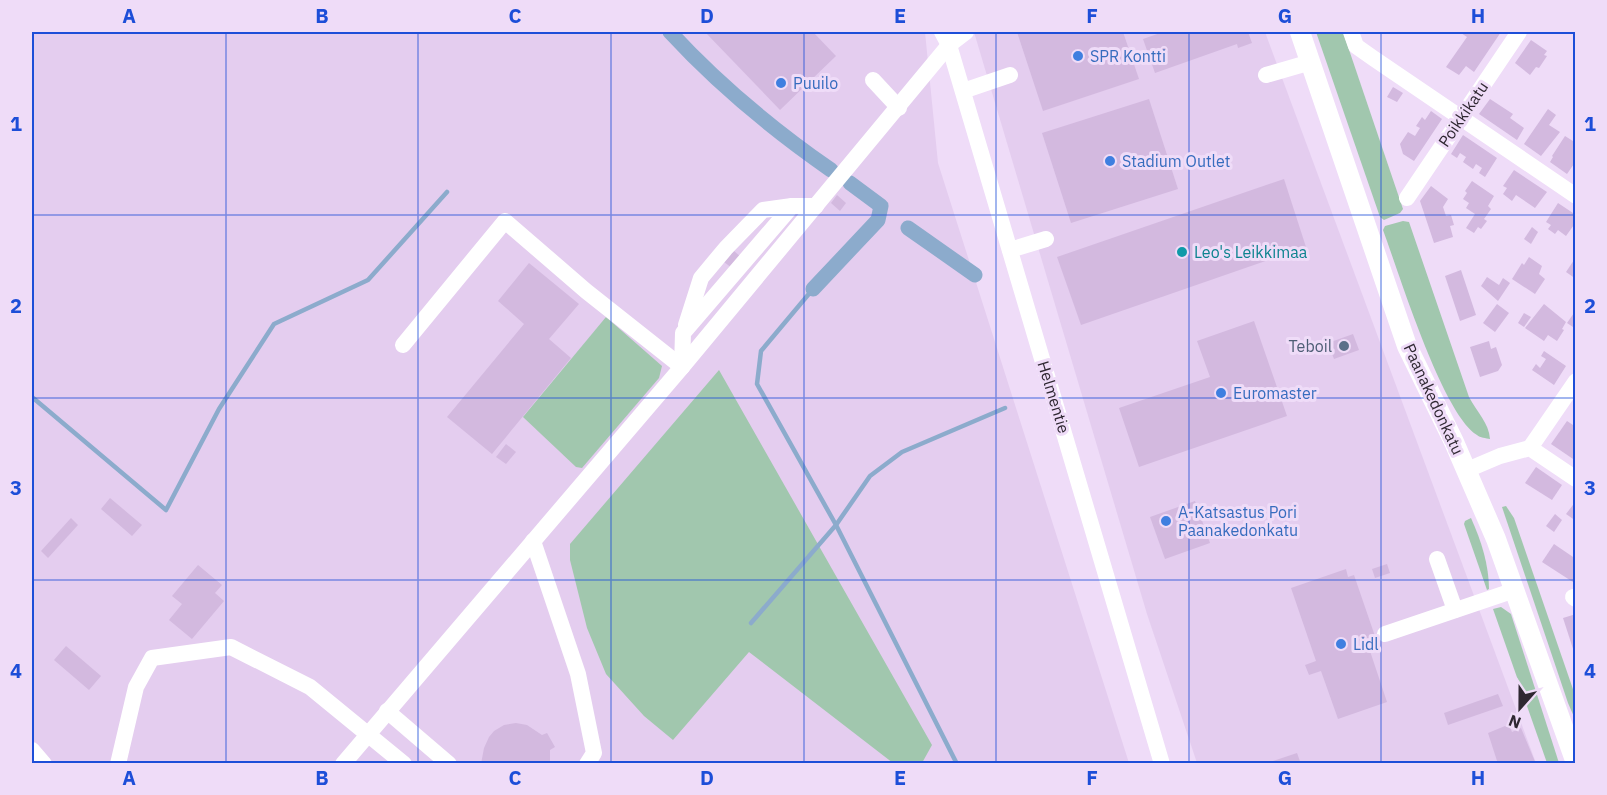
<svg xmlns="http://www.w3.org/2000/svg" width="1607" height="795" viewBox="0 0 1607 795" font-family="'IBM Plex Sans',sans-serif">
<style>
.built{fill:#e4cdef}
.green{fill:#a1c7ae}
.lines{fill:none;stroke-linecap:round;stroke-linejoin:round}
.stream{stroke:#8cabcc;stroke-width:4.5}
.canal{stroke:#8cabcc;stroke-width:15}
.building{fill:#d3b9df}
.minor{stroke:#fff;stroke-width:16}
.major{stroke:#fff;stroke-width:20}
.grid{fill:none;stroke:#1d4ed8;stroke-width:1.5;stroke-opacity:0.55}
.shop-dot{fill:#3f7fe0;stroke:#efdcf8;stroke-width:2}
.culture-dot{fill:#0f9aa8;stroke:#efdcf8;stroke-width:2}
.service-dot{fill:#5c6f8a;stroke:#efdcf8;stroke-width:2}
.labels{text-anchor:middle;stroke-width:6;stroke-linejoin:round;paint-order:stroke}
.shop-label{font-size:16px;fill:#366cbe;stroke:#efdcf8;text-anchor:start}
.street-label{font-size:16px;fill:#2f2832;stroke:#efdcf8}
.culture-label{font-size:16px;fill:#0d838f;stroke:#efdcf8;text-anchor:start}
.service-label{font-size:16px;fill:#4e5e75;stroke:#efdcf8;text-anchor:end}
.neatline{fill:none;stroke:#1d4ed8;stroke-width:2}
.grid-label{font-size:20px;text-anchor:middle;font-weight:bold;fill:#1d4ed8}
</style>
<rect width="100%" height="100%" fill="#efdcf8"/>
<g class="built">
<polygon points="32,32 925,32 938,163 1129,763 32,763"/>
<polygon points="974,32 1265,32 1536,763 1197,763 1147,614"/>
</g>
<g class="green">
<polygon points="1316,32 1343,32 1403,209 1400,213 1384,220 1380,217"/>
<path d="M 1403,221 L 1409,222 L 1469,397 C 1477,412 1489,423 1490,439 C 1486,438 1480,438 1477,435 C 1442,413 1399,273 1383,230 L 1385,226 Z"/>
<polygon points="606,317 662,366 659,378 582,468 576,467 523,417"/>
<polygon points="719,370 932,745 922,763 893,763 749,652 673,740 644,716 606,674 587,628 570,560 570,544"/>
<polygon points="1506,506 1514,518 1575,695 1575,719 1568,703 1502,507"/>
<path d="M 1471,518 C 1481,540 1489,565 1489,589 L 1487,590 L 1464,524 L 1465,521 Z"/>
<polygon points="1501,607 1511,614 1559,763 1547,763 1493,609"/>
</g>
<g class="lines">
<g class="stream">
<polyline points="813,289 761,351 757,384 836,525 957,764"/>
<polyline points="32,397 166,510 219,409 274,324 368,280 447,192"/>
<polyline points="751,623 836,525 870,476 902,452 1005,408"/>
</g>
<g class="canal">
<path d="M 670,32 C 718,84 772,129 831,170"/>
<polyline points="908,228 975,275"/>
<polyline points="813,289 878,220 881,206 850,183"/>
</g>
</g>
<g class="building">
<polygon points="705,32 813,32 836,56 780,110"/>
<polygon points="1017,32 1123,32 1139,79 1043,111"/>
<polygon points="1163,32 1248,32 1252,43 1238,48 1237,44 1155,73 1143,39"/>
<polygon points="1462,32 1501,32 1474,72 1466,66 1459,75 1446,67 1467,37 1461,33"/>
<polygon points="1531,40 1547,51 1544,55 1547,56 1539,68 1536,67 1530,75 1515,63"/>
<polygon points="1393,87 1403,93 1397,102 1387,97"/>
<polygon points="1149,99 1178,189 1071,223 1042,133"/>
<polygon points="1490,99 1513,114 1510,118 1524,128 1517,140 1479,114"/>
<polygon points="1548,109 1556,115 1549,125 1560,132 1541,156 1524,144"/>
<polygon points="1431,111 1442,119 1414,161 1403,154 1400,144 1408,132 1415,136 1420,128 1416,126 1422,117 1425,120"/>
<polygon points="1463,135 1497,158 1485,177 1479,173 1482,168 1476,164 1473,169 1463,162 1466,157 1460,153 1457,158 1451,154"/>
<polygon points="1565,136 1576,143 1576,161 1567,174 1550,162 1553,157 1552,156"/>
<polygon points="1514,170 1547,192 1535,208 1516,195 1512,201 1503,194 1507,188 1503,186"/>
<polygon points="1284,179 1306,247 1081,325 1057,257"/>
<polygon points="1472,181 1494,196 1488,206 1491,209 1484,219 1487,221 1481,229 1478,227 1474,233 1466,228 1475,214 1466,208 1469,203 1463,199 1467,193 1465,191"/>
<polygon points="1431,186 1448,199 1443,207 1446,216 1451,215 1454,225 1450,226 1453,237 1434,243 1420,201"/>
<polygon points="837,195 846,203 840,211 831,203"/>
<polygon points="1558,203 1576,215 1576,222 1566,236 1558,230 1555,234 1548,229 1551,225 1546,222"/>
<polygon points="1532,227 1538,232 1531,244 1524,239"/>
<polygon points="734,251 741,257 732,268 724,262"/>
<polygon points="1529,257 1542,266 1539,274 1545,279 1535,294 1512,279 1522,263 1524,265"/>
<polygon points="1576,257 1576,279 1566,272"/>
<polygon points="529,263 579,304 549,339 571,358 492,454 447,417 524,324 498,301"/>
<polygon points="1461,270 1476,315 1460,321 1445,276"/>
<polygon points="1487,277 1499,285 1503,278 1510,283 1498,301 1481,286"/>
<polygon points="1497,304 1509,313 1495,332 1483,323"/>
<polygon points="1544,304 1566,322 1562,329 1564,330 1557,341 1548,335 1544,341 1525,328"/>
<polygon points="1576,310 1576,329 1567,323"/>
<polygon points="1524,313 1531,317 1524,327 1518,323"/>
<polygon points="1254,321 1287,416 1139,467 1119,408 1210,377 1197,341"/>
<polygon points="1353,334 1359,350 1334,359 1328,343"/>
<polygon points="1489,341 1491,349 1496,347 1502,365 1498,371 1480,377 1470,347"/>
<polygon points="1544,351 1566,366 1554,385 1532,370 1536,364 1540,368 1546,359 1541,356"/>
<polygon points="1567,421 1576,427 1576,461 1551,444"/>
<polygon points="506,444 516,452 506,464 496,457"/>
<polygon points="1536,467 1562,485 1552,500 1525,483"/>
<polygon points="110,498 142,525 132,536 101,509"/>
<polygon points="1195,501 1210,543 1165,559 1150,517"/>
<polygon points="1576,501 1576,521 1566,514"/>
<polygon points="1555,514 1562,520 1554,532 1546,526"/>
<polygon points="71,518 78,525 48,558 41,551"/>
<polygon points="1554,544 1576,559 1576,584 1542,562"/>
<polygon points="1387,564 1390,573 1375,578 1372,569"/>
<polygon points="198,565 222,585 215,593 224,601 192,639 169,620 182,604 172,596"/>
<polygon points="1346,569 1348,577 1354,575 1377,642 1368,645 1387,702 1338,719 1321,671 1309,675 1305,665 1316,661 1291,588"/>
<polygon points="1576,614 1576,655 1575,655 1563,618"/>
<polygon points="66,646 101,676 89,690 54,660"/>
<polygon points="1498,694 1503,706 1448,725 1444,713"/>
<polygon points="516,723 527,725 542,735 547,733 555,747 550,750 550,764 481,764 484,748 489,737 494,731 504,725"/>
<polygon points="1505,726 1510,727 1512,732 1521,728 1536,764 1498,764 1488,733"/>
<polygon points="1297,753 1301,764 1268,764 1267,763"/>
</g>
<g class="lines">
<g class="minor">
<polyline points="942,32 949,45 1162,764"/>
<polyline points="1351,32 1356,46 1373,58 1576,196"/>
<polyline points="1266,75 1311,62"/>
<polyline points="873,80 899,108"/>
<polyline points="963,91 1010,75"/>
<polyline points="1407,198 1519,32"/>
<polyline points="1010,250 1046,239"/>
<polyline points="686,325 701,278 726,248 763,210 792,206"/>
<polyline points="403,345 505,221 586,291 682,367"/>
<polyline points="682,367 683,333 792,206 816,206"/>
<polyline points="1530,448 1576,381"/>
<polyline points="1467,470 1500,456 1530,448 1576,479"/>
<polyline points="533,541 578,674 594,753 587,764"/>
<polyline points="1437,559 1455,610"/>
<polyline points="1573,597 1576,599"/>
<polyline points="1385,634 1515,590"/>
<polyline points="387,711 449,764"/>
<polyline points="32,750 44,764"/>
<polyline points="118,764 136,687 152,658 231,647 310,687 404,764"/>
<polyline points="343,764 682,367 949,45 966,32"/>
</g>
<polyline class="major" points="1300,32 1407,346 1454,442 1496,539 1576,763"/>
</g>
<path class="grid" d="M 226,32 L 226,764M 418,32 L 418,764M 611,32 L 611,764M 804,32 L 804,764M 996,32 L 996,764M 1189,32 L 1189,764M 1381,32 L 1381,764M 32,215 L 1576,215M 32,398 L 1576,398M 32,580 L 1576,580"/>
<g class="shop-dot">
<circle cx="1078" cy="56" r="6"/>
<circle cx="781" cy="83" r="6"/>
<circle cx="1110" cy="161" r="6"/>
<circle cx="1221" cy="393" r="6"/>
<circle cx="1166" cy="521" r="6"/>
<circle cx="1341" cy="644" r="6"/>
</g>
<circle class="culture-dot" cx="1182" cy="252" r="6"/>
<circle class="service-dot" cx="1344" cy="346" r="6"/>
<g class="labels">
<g class="shop-label">
<text x="1090" y="62">SPR Kontti</text>
<text x="793" y="89">Puuilo</text>
<text x="1122" y="167">Stadium Outlet</text>
<text x="1233" y="399">Euromaster</text>
<text x="1178" y="518">A-Katsastus Pori<tspan x="1178" dy="18">Paanakedonkatu</tspan></text>
<text x="1353" y="650">Lidl</text>
</g>
<g class="street-label">
<text transform="translate(1463 114) rotate(-56)" y="6">Poikkikatu</text>
<text transform="translate(1054 397) rotate(73)" y="6">Helmentie</text>
<text transform="translate(1434 399) rotate(65)" y="6">Paanakedonkatu</text>
</g>
<g class="culture-label">
<text x="1194" y="258">Leo's Leikkimaa</text>
</g>
<g class="service-label">
<text x="1332" y="352">Teboil</text>
</g>
</g>
<rect width="1607" height="795" fill="none" stroke="#efdcf8" stroke-width="66"/>
<g transform="translate(1520 708) rotate(201)" stroke="#efdcf8" stroke-width="4.5" paint-order="stroke">
<path d="M0-4.5L10 22L0 15L-10 22Z" fill="#2f2832"/>
<text y="-9" font-size="16" font-weight="bold" text-anchor="middle" fill="#2f2832">N</text>
</g>
<rect x="33" y="33" width="1541" height="729" class="neatline"/>
<g class="grid-label">
<text x="129" y="23">A</text>
<text x="322" y="23">B</text>
<text x="515" y="23">C</text>
<text x="707" y="23">D</text>
<text x="900" y="23">E</text>
<text x="1092" y="23">F</text>
<text x="1285" y="23">G</text>
<text x="1478" y="23">H</text>
<text x="16" y="131">1</text>
<text x="1590" y="131">1</text>
<text x="16" y="313">2</text>
<text x="1590" y="313">2</text>
<text x="16" y="495">3</text>
<text x="1590" y="495">3</text>
<text x="16" y="678">4</text>
<text x="1590" y="678">4</text>
<text x="129" y="785">A</text>
<text x="322" y="785">B</text>
<text x="515" y="785">C</text>
<text x="707" y="785">D</text>
<text x="900" y="785">E</text>
<text x="1092" y="785">F</text>
<text x="1285" y="785">G</text>
<text x="1478" y="785">H</text>
</g>
</svg>
